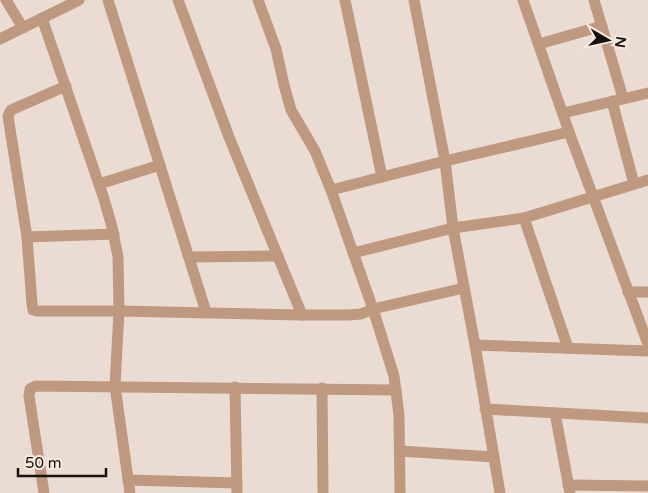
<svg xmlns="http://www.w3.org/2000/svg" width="648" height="493" viewBox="0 0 648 493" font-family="'Varela Round',sans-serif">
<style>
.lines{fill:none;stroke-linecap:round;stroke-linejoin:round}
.street{stroke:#be9980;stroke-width:11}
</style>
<rect width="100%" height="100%" fill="#eadcd2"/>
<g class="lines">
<g class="street">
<polyline points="6,0 23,28"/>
<polyline points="108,0 206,312"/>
<polyline points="258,0 276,49 284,85 291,110 315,151 331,190 373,309 394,376 399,415 400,493"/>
<polyline points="345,0 382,177"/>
<polyline points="414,0 445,161 453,228 475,345 500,493"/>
<polyline points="523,0 569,132 648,344"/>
<polyline points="594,0 623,98"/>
<polyline points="42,18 104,199 112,227 118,257 119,311 37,311 33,310 32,304 27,237 8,116 11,110 66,86"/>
<polyline points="0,39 79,0"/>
<polyline points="539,44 602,26"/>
<polyline points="612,101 634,184"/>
<polyline points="563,113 648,93"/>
<polyline points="99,184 160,165"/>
<polyline points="331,190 445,161 569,132"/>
<polyline points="524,218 568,348"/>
<polyline points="27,237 114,234"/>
<polyline points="353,253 453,228 524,218 648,180"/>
<polyline points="189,257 278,256"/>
<polyline points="628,292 648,292"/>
<polyline points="302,315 349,315 361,314 373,309 464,288"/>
<polyline points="475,345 648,351"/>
<polyline points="235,387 237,493"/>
<polyline points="322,388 323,493"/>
<polyline points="485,409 648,418"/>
<polyline points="555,413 570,493"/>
<polyline points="400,451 494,457"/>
<polyline points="128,480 237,483"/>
<polyline points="568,485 648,486"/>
<polyline points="44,493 29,396 30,389 36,386 396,390"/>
<polyline points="130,493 115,386 119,311 302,315 229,137 178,0"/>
</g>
</g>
<g transform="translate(608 40) rotate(99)" stroke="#f7e9df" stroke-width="4" paint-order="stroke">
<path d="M0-4L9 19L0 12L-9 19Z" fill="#16110e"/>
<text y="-8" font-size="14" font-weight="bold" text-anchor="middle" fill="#16110e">N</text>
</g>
<path d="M18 468v8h88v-8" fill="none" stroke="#16110e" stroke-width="2.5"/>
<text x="25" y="468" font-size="15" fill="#16110e" stroke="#f7e9df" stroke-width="4" paint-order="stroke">50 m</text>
</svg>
